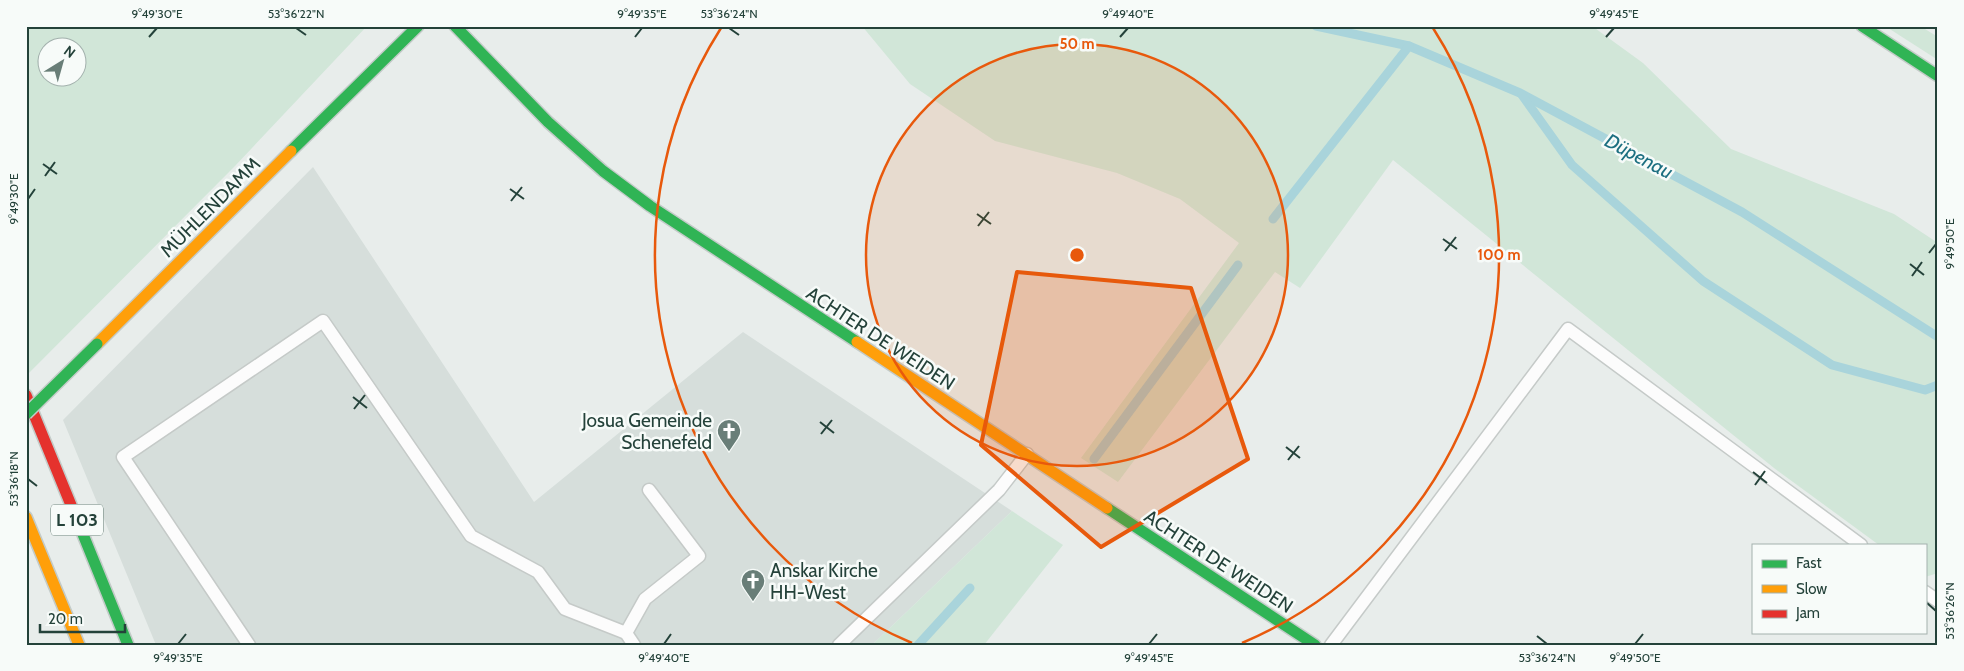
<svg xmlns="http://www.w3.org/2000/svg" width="1964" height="671" viewBox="0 0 1964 671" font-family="Cabin,sans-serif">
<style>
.built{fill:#d6dedb}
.green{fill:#d1e6d8;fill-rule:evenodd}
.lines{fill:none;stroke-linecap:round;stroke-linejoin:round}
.stream{stroke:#a9d4db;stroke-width:9}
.lane-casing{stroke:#c5cac8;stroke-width:15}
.fast-casing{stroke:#c3cbc8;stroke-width:14}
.slow-casing{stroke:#c3cbc8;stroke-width:14}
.jam-casing{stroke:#c3cbc8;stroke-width:14}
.lane{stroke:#fcfcfc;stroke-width:12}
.fast{stroke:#30b455;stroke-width:11}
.slow{stroke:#ff9f0a;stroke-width:11}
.jam{stroke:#e5322d;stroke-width:11}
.fast-bridge-casing{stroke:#c3cbc8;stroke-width:14;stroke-linecap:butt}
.fast-bridge{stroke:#30b455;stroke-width:11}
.marked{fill:#e8590c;fill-opacity:0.2;stroke:#e8590c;stroke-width:4;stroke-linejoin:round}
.ticks{fill:none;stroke:#24423a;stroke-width:2}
.ring{fill:none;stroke:#e8590c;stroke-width:2.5}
.labels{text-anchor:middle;stroke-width:5;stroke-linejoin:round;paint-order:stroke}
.shield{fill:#f7fbf9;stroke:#637a73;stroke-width:1}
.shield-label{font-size:18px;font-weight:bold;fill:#24423a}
.street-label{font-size:19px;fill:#24423a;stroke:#f7fbf9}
.poi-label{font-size:19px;fill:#24423a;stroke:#f7fbf9;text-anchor:end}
.water-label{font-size:20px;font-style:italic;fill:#1c6f80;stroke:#f7fbf9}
.centre{fill:#e8590c;stroke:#f7fbf9;stroke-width:2.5}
.ring-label{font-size:15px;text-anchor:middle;font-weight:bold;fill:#e8590c;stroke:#f7fbf9;stroke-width:5;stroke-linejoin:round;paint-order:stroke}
.neatline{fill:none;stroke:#24423a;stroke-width:2}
.ticks-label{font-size:12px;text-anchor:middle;fill:#24423a}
</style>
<rect width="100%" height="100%" fill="#e8edeb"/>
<polygon class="built" points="313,167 534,502 743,332 1012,511 872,645 156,645 63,420"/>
<g class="green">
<path d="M 26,26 L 367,26 L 235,166 L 26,376 ZM 48,48 L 78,48 L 78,78 L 48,78 Z"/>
<polygon points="862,26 1592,26 1643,63 1731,149 1894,214 1938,243 1938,573 1925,577 1925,545 1879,545 1774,468 1393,160 1300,288 1275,272 1118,482 1081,458 1239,243 1180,199 1117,173 995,141 910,84"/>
<polygon points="1885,26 1920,26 1938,37 1938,60"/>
<polygon points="1012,511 1063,545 984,645 872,645"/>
</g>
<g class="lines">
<g class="stream">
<polyline points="1316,26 1409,46 1520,93 1742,212 1938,337"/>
<polyline points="1522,95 1572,165 1703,281 1832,365 1925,390 1938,385"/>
<polyline points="1273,219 1409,46"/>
<polyline points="1094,459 1238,265"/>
<polyline points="918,645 970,588"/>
</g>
<g class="lane-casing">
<g id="lane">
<polyline points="1925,592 1938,601"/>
<polyline points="626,633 645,599 699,556 649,490"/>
<polyline points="249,645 123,457 323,321 471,536 538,572 565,609 626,633 634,645"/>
<polyline points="839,645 999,490 1027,454"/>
<polyline points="1331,645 1568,329 1861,545"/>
</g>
</g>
<g class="fast-casing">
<g id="fast">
<polyline points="455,26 548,122 603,171 650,206 857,342"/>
<polyline points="1862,26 1938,76"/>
<polyline points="291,151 418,26"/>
<polyline points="1107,508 1315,645"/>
<polyline points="80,527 128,645"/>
</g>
</g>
<g class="slow-casing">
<g id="slow">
<polyline points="857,342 1107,508"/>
<polyline points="97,344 291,151"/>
<polyline points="26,517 79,645"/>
</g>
</g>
<g class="jam-casing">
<polyline id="jam" points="26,395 80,527"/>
</g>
<use href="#lane" class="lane"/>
<use href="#fast" class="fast"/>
<use href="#slow" class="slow"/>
<use href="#jam" class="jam"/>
<g class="fast-bridge-casing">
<polyline id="fast-bridge" points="26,414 97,344"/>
</g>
<use href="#fast-bridge" class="fast-bridge"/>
</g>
<path class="marked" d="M 1017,272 L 1191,288 L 1248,459 L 1101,547 L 981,445 Z"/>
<path class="ticks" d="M 296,28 L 306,35M 729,28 L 739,35M 149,37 L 157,28M 635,37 L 642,28M 1120,37 L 1128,28M 1606,37 L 1614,28M 43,164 L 57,174M 45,176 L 55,162M 510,189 L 524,199M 28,199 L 35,189M 511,201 L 522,187M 977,214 L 991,224M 978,226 L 989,212M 1443,239 L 1457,249M 1445,251 L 1456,237M 1929,253 L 1936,244M 1910,264 L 1924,275M 1912,276 L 1922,262M 353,397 L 367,408M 354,409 L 365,395M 820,422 L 834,433M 821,434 L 832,420M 1286,447 L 1300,458M 1288,460 L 1299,446M 1753,472 L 1767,483M 28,479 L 37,486M 1755,485 L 1765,471M 1927,603 L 1936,611M 1537,636 L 1547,644M 178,644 L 186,634M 664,644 L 671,634M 1149,644 L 1157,634M 1635,644 L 1643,634"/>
<circle cx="1077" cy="255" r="211" fill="#e8590c" fill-opacity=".12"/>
<g class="ring">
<circle cx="1077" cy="255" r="211"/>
<path d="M912 643A422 422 0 0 1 721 28M1433 28A422 422 0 0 1 1242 643"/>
</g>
<defs>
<g id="church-pin" transform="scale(1.25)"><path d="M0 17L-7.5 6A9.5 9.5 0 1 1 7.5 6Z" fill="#697e78" stroke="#f7fbf9"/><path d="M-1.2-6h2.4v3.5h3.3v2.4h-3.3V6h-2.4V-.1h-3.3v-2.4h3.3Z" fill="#fff"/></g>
</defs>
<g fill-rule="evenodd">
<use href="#church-pin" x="729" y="431"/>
<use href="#church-pin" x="753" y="581"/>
</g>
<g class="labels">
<rect class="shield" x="51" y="504.5" width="52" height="31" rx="4"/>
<g class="shield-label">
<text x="77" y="526">L 103</text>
</g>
<g class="street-label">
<text transform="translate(210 207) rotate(-45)" y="7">MÜHLENDAMM</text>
<text transform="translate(881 338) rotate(33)" y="7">ACHTER DE WEIDEN</text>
<text transform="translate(1219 561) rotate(33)" y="7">ACHTER DE WEIDEN</text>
</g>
<g class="poi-label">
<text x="712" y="427">Josua Gemeinde<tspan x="712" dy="22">Schenefeld</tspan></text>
<text x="770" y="577" text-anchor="start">Anskar Kirche<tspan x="770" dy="22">HH-West</tspan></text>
</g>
<g class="water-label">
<text transform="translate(1639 156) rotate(28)" y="7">Düpenau</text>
</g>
</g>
<circle cx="1077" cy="255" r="8" class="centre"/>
<g class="ring-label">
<text x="1077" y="49">50 m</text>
<text x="1499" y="260">100 m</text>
</g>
<rect width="1964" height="671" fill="none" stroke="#f7fbf9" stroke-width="55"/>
<rect x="1752" y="544" width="175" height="90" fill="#f7fbf9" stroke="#a3b1ad"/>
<rect x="1762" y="560" width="25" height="8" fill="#30b455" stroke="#a3b1ad"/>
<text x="1796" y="568" font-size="15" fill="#24423a">Fast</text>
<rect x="1762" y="585" width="25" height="8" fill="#ff9f0a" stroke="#a3b1ad"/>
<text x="1796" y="594" font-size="15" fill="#24423a">Slow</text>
<rect x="1762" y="610" width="25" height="8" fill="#e5322d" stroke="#a3b1ad"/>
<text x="1796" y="618" font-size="15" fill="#24423a">Jam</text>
<g transform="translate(62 62) rotate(37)"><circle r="24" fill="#f7fbf9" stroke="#a3b1ad"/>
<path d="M0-4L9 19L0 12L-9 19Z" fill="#697e78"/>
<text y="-8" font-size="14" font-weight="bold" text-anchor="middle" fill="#24423a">N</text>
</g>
<path d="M40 624v8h85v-8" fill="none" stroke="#24423a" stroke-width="2.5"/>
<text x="48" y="624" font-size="15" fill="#24423a" stroke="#f7fbf9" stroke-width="4" paint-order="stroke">20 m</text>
<rect x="28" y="28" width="1908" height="616" class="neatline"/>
<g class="ticks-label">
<text x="157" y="18">9°49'30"E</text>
<text x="296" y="18">53°36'22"N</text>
<text x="642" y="18">9°49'35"E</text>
<text x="729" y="18">53°36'24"N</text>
<text x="1128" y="18">9°49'40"E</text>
<text x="1614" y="18">9°49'45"E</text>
<text transform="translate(14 199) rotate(-90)" y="4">9°49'30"E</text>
<text transform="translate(1950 244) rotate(-90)" y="4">9°49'50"E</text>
<text transform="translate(14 479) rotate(-90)" y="4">53°36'18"N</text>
<text transform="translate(1950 611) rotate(-90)" y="4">53°36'26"N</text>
<text x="178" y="662">9°49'35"E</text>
<text x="664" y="662">9°49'40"E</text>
<text x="1149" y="662">9°49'45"E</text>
<text x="1547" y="662">53°36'24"N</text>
<text x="1635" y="662">9°49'50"E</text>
</g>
</svg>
